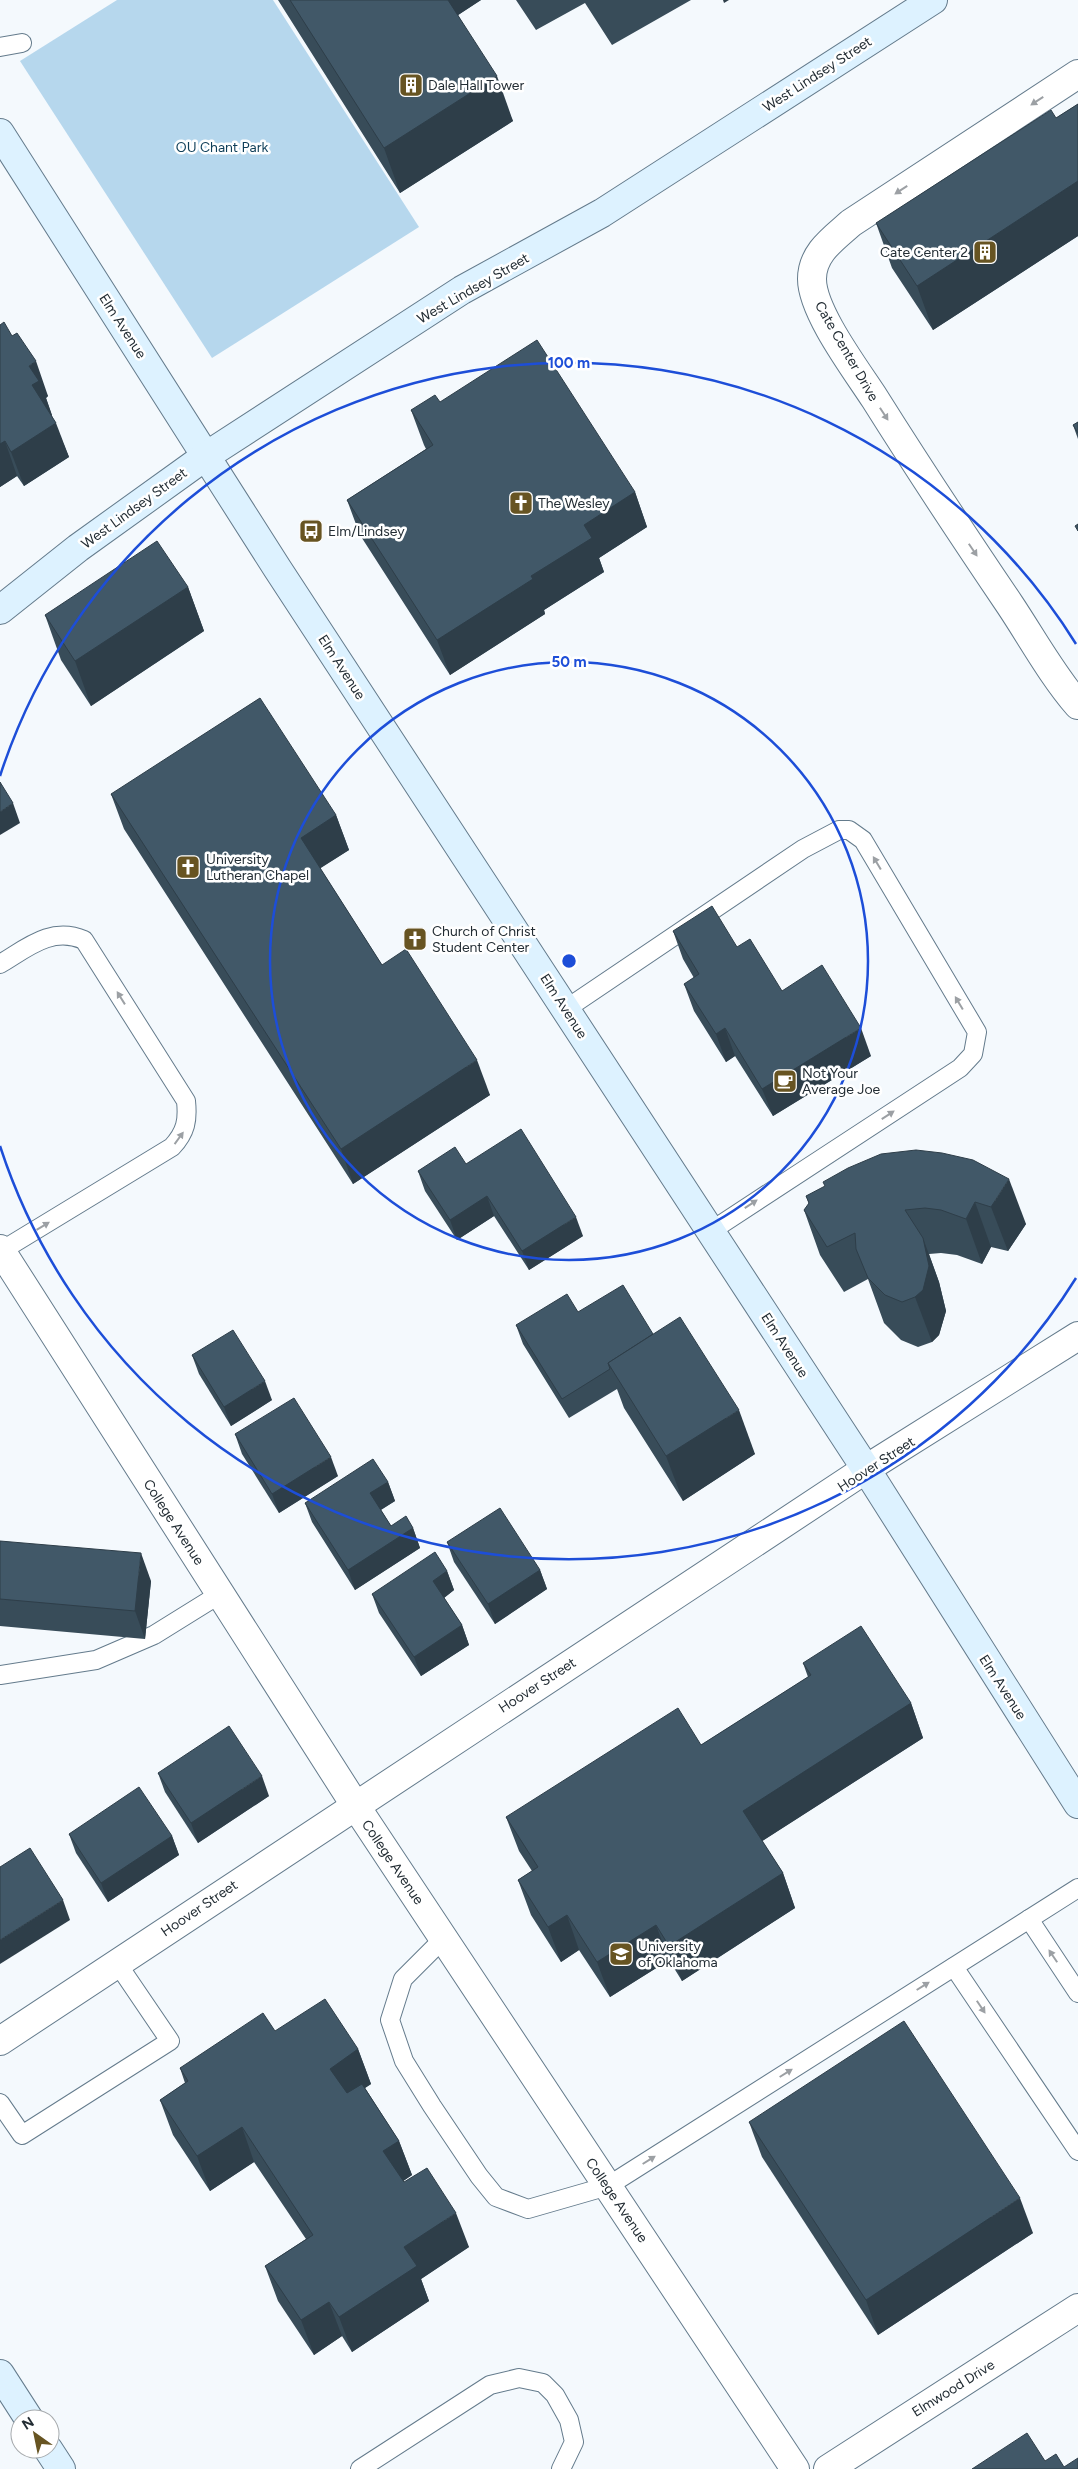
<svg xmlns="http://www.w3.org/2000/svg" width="1078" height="2469" viewBox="0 0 1078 2469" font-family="Figtree,sans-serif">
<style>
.green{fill:#b6d7ed}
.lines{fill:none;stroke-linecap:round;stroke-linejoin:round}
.lane-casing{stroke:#647b8c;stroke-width:20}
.street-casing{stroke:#647b8c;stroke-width:30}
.secondary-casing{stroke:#647b8c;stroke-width:30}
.lane{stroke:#fff;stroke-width:18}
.street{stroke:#fff;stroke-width:28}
.secondary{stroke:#ddf2ff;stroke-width:28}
.wall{fill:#384c59}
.shaded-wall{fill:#2e3e49}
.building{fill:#415868;stroke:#2e3e49}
.oneway{fill:#9ca0a4}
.ring{fill:none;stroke:#1d4ed8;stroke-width:2.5}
.labels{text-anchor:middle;stroke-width:5;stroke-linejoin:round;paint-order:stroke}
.street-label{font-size:14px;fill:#232d34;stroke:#fff}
.poi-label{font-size:14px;fill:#232d34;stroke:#fff;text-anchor:start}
.park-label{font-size:14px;fill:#0e3e58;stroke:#fff}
.centre{fill:#1d4ed8;stroke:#fff;stroke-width:2.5}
.ring-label{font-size:15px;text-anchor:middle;font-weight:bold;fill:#1d4ed8;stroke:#fff;stroke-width:5;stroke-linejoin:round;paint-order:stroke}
</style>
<rect width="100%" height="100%" fill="#f4f9fd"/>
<polygon class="green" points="117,0 273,0 419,227 212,358 20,61"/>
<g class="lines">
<g class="lane-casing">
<g id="lane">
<polyline points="0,47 22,43"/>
<path d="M 0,964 C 27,948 51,926 84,940 L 186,1101 C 188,1120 186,1132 172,1147 L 1,1251"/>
<polyline points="566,1009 803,849 839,830 849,830 863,840 977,1032 973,1054 960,1068 711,1231"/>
<polyline points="0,1675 96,1660 154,1635 220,1594"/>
<polyline points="1029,1919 1078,1993"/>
<polyline points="444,1938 403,1979 390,2020 404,2061 432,2106 479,2176 496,2197 528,2209 608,2186 1078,1888"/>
<polyline points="954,1967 1078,2151"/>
<polyline points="0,2103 22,2135 170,2041 117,1963"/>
<polyline points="360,2469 490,2385 519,2378 543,2383 555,2395 569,2420 574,2442 561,2469"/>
</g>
</g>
<g class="street-casing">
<g id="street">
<path d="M 1078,74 L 851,223 C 833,239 812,253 812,279 C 812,312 857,371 875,399 C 919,469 964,537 1010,605 C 1032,638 1052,675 1078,705"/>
<polyline points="0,1249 355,1805 795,2469"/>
<polyline points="0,2041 866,1469 1078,1336"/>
<polyline points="828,2469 1078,2308"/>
</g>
</g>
<g class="secondary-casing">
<g id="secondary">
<polyline points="0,133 277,568 866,1469 1078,1804"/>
<polyline points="0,610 78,548 206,456 462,290 602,213 933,0"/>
<polyline points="0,2374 29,2419"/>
<polyline points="48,2449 61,2469"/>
</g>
</g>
<use href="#lane" class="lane"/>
<use href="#street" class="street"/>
<use href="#secondary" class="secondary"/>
</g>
<g class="wall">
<polygon points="278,0 481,0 458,15 513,121 400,193"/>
<polygon points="516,0 691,0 612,45 585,3 536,30"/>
<polygon points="1078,104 1078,236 933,330 892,268 876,223 1056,118"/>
<polygon points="0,325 48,396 46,398 52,416 69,457 24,486 17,476 0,487"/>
<polygon points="440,402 635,492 647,527 599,558 604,572 544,610 545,614 450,675 360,535 347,500 426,449 424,445 411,410"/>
<polygon points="1078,422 1078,439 1073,425"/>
<polygon points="188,587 204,631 91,706 61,660 45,615"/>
<polygon points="111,794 336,815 349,850 320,868 382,965 490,1095 353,1184 124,829"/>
<polygon points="673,931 737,947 782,991 871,1056 773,1116 735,1056 726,1062 694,1011 684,984 694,978 683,959"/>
<polygon points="916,1150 1026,1224 1008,1251 991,1247 982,1264 957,1255 941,1253 929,1254 939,1282 946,1311 939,1335 932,1342 918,1347 901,1340 884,1323 868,1279 844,1292 820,1255 804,1210 809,1204 806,1196"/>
<polygon points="466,1164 583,1236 529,1270 494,1216 457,1240 425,1191 418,1171"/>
<polygon points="578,1312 653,1334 755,1454 683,1501 624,1408 617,1389 569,1418 523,1344 516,1325"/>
<polygon points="192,1355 272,1400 231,1426 199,1374"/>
<polygon points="235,1434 338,1476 279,1513 242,1454"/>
<polygon points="388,1482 395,1501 381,1510 391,1526 413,1528 420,1548 355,1590 312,1522 305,1503"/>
<polygon points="0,1541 151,1581 145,1639 0,1626"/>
<polygon points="447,1542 540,1570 547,1589 495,1624 454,1562"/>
<polygon points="447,1571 454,1590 444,1598 462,1625 469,1645 421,1676 379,1613 372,1594"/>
<polygon points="803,1663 911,1703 923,1738 762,1841 783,1873 795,1908 682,1981 669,1960 610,1997 579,1950 561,1962 531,1915 518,1880 532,1871 519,1851 506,1817 701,1745 808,1677"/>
<polygon points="158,1773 269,1796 198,1843 165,1792"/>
<polygon points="69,1834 172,1836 179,1855 108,1902 76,1853"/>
<polygon points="275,2031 358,2049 371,2084 365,2088 399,2141 412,2175 403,2181 469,2247 421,2279 429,2301 352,2352 342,2336 314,2355 278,2301 265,2266 306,2239 254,2162 210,2191 173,2135 160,2100 185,2083 180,2068"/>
<polygon points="749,2122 1033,2233 878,2335 762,2157"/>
</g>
<g class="shaded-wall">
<polygon points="441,0 481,0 449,21"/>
<polygon points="723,0 729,0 724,3"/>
<polygon points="497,76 513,121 400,193 384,148"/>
<polygon points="1078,181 1078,236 933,330 917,286"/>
<polygon points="36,361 48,396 46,398 52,415 45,420 32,385 29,366"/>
<polygon points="56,423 69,457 24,486 11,452"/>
<polygon points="5,441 17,476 0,487 0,444"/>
<polygon points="635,492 647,527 599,558 604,572 544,610 545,614 450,675 437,640 531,576 584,525"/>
<polygon points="188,587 204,631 91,706 75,661"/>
<polygon points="13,803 20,823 0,835 0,812"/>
<polygon points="336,815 349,850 313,873 301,838"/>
<polygon points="725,1028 735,1056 726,1062 716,1034"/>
<polygon points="861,1028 871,1056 773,1116 762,1089"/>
<polygon points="477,1060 490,1095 353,1184 341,1149"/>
<polygon points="1009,1179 1026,1224 1008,1251 991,1207"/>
<polygon points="487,1196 494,1216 457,1240 450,1220"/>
<polygon points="975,1202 991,1247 982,1264 966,1219"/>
<polygon points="576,1217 583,1236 529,1270 522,1251"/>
<polygon points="923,1238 939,1282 946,1311 939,1335 932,1342 915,1297"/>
<polygon points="265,1381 272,1400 231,1426 224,1407"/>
<polygon points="739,1410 755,1454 683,1501 666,1456"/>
<polygon points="331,1457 338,1476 279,1513 272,1494"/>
<polygon points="388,1482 395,1501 377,1512 370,1493"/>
<polygon points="413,1528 420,1548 355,1590 348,1570"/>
<polygon points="141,1553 151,1581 145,1639 135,1611"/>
<polygon points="540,1570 547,1589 495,1624 488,1604"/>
<polygon points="447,1571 454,1590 440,1601 433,1581"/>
<polygon points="462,1625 469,1645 421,1676 414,1657"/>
<polygon points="911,1703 923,1738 756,1845 743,1811"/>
<polygon points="262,1776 269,1796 198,1843 191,1823"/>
<polygon points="172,1836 179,1855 108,1902 101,1883"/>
<polygon points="783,1873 795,1908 682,1981 669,1946"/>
<polygon points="63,1900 70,1920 0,1964 0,1940"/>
<polygon points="567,1915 579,1950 561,1962 548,1927"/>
<polygon points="656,1925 669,1960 610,1997 597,1962"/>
<polygon points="358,2049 371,2084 342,2103 330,2069"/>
<polygon points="242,2127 254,2162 210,2191 197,2156"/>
<polygon points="399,2141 412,2175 396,2186 383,2151"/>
<polygon points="1020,2198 1033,2233 878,2335 866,2300"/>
<polygon points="456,2213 469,2247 421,2279 429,2301 352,2352 339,2317 404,2247"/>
<polygon points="329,2302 342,2336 314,2355 301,2320"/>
</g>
<g class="building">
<polygon points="290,0 448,0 497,76 384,148"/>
<polygon points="1078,104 1078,181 917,286 876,223 1051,110 1056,118"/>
<polygon points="4,322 12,336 17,333 36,361 29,366 39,381 32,385 56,423 11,452 5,441 0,444 0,325"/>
<polygon points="537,340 635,492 584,525 592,538 531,576 533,579 437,640 347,500 433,445 411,410 435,395 440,402"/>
<polygon points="1078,422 1078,433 1073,425"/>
<polygon points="1078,524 1078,531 1075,526"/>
<polygon points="157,541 188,587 75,661 45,615"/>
<polygon points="260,698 336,815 301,838 382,965 406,949 477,1060 341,1149 111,794"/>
<polygon points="0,782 13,803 0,812"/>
<polygon points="712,906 737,947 750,939 782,991 822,965 861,1028 762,1089 725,1028 716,1034 684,984 699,974 673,931"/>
<polygon points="521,1129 576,1217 522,1251 487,1196 450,1220 418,1171 455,1147 466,1164"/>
<polygon points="916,1150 942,1153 973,1160 1009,1179 991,1207 975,1202 966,1219 941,1210 925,1208 905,1210 923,1238 929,1266 923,1290 915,1297 902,1302 885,1295 868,1278 856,1249 855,1233 827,1247 804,1210 809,1203 806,1196 825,1186 823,1182 848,1168 881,1154"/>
<polygon points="623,1285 653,1334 608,1363 610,1369 562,1399 516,1325 567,1294 578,1312"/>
<polygon points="680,1317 739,1410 666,1456 608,1363"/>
<polygon points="233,1330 265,1381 224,1407 192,1355"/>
<polygon points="294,1398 331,1457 272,1494 235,1434"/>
<polygon points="373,1459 388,1482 370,1493 391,1526 406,1516 413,1528 348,1570 305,1503"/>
<polygon points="500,1508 540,1570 488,1604 447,1542"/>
<polygon points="0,1541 141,1553 135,1611 0,1599"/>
<polygon points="435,1552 447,1571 433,1581 462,1625 414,1657 372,1594"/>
<polygon points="861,1626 911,1703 743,1811 783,1873 669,1946 656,1925 597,1962 567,1915 548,1927 518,1880 538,1867 506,1817 678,1708 701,1745 811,1675 803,1663"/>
<polygon points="229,1726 262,1776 191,1823 158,1773"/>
<polygon points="139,1787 172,1836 101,1883 69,1834"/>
<polygon points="30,1848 63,1900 0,1940 0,1867"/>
<polygon points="325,1999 358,2049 330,2069 347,2093 362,2084 399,2141 383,2151 404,2182 427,2168 456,2213 404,2247 417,2266 339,2317 329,2302 301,2320 265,2266 313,2235 242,2127 197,2156 160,2100 188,2081 180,2068 263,2013 275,2031"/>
<polygon points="904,2021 1020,2198 866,2300 749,2122"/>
<polygon points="1027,2433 1045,2461 1056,2454 1064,2467 1078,2458 1078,2469 972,2469"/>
</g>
<defs><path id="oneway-solid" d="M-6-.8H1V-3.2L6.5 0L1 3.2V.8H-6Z" transform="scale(1.25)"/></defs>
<g class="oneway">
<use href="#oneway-solid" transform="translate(1037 101) rotate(147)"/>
<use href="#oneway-solid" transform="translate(901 190) rotate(147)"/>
<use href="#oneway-solid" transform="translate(884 414) rotate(57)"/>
<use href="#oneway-solid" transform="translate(973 550) rotate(56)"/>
<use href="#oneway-solid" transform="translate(877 863) rotate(-121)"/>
<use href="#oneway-solid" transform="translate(121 998) rotate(-122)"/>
<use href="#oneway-solid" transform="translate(959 1003) rotate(-121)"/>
<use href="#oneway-solid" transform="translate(888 1115) rotate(-33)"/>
<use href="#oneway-solid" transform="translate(179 1138) rotate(-54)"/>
<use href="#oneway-solid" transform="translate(751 1204) rotate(-33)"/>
<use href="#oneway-solid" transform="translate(43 1226) rotate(-31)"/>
<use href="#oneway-solid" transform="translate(1053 1956) rotate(-124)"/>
<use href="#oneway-solid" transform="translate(923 1986) rotate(-32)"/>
<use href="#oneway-solid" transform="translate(981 2007) rotate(56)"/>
<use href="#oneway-solid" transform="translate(786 2073) rotate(-32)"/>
<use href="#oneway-solid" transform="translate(649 2160) rotate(-32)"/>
</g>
<g class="ring">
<circle cx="569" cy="961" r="299"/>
<path d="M1076 1278A598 598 0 0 1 0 1146M0 776A598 598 0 0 1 1076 644"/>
</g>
<defs>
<g id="building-square" transform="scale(1.25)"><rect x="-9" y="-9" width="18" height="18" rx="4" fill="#675422" stroke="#fff"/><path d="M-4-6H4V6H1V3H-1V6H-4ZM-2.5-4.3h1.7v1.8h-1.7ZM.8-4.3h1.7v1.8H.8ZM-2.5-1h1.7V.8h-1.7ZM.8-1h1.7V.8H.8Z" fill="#fff"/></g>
<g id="church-square" transform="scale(1.25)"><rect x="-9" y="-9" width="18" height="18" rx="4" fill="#675422" stroke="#fff"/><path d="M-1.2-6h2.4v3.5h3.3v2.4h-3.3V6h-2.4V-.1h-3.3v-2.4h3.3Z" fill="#fff"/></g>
<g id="bus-square" transform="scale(1.25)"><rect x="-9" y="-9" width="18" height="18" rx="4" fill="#675422" stroke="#fff"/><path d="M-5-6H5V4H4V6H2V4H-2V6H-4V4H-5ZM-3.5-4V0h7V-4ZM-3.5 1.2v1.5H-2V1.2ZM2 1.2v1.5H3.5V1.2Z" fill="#fff"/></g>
<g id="cafe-square" transform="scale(1.25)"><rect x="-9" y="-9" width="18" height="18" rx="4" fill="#675422" stroke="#fff"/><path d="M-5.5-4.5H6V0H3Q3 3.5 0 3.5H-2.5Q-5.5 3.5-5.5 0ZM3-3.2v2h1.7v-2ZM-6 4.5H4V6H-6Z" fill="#fff"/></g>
<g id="university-square" transform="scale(1.25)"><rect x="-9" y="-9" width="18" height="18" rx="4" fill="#675422" stroke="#fff"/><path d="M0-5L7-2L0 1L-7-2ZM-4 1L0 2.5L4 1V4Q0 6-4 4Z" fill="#fff"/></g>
</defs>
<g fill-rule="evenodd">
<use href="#building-square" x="411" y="85"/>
<use href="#building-square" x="985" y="252"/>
<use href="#church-square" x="521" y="503"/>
<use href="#bus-square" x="311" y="531"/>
<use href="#church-square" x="188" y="867"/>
<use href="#church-square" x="415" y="939"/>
<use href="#cafe-square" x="785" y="1081"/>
<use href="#university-square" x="621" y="1954"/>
</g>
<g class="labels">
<g class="street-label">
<text transform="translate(817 74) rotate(-33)" y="5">West Lindsey Street</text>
<text transform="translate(473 288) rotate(-30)" y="5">West Lindsey Street</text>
<text transform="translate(123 326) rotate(57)" y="5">Elm Avenue</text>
<text transform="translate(847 351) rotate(60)" y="5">Cate Center Drive</text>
<text transform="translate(134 508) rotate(-36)" y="5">West Lindsey Street</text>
<text transform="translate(342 667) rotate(57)" y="5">Elm Avenue</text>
<text transform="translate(564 1006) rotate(57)" y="5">Elm Avenue</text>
<text transform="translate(785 1345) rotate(57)" y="5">Elm Avenue</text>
<text transform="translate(876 1464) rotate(-33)" y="5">Hoover Street</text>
<text transform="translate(174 1522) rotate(57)" y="5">College Avenue</text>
<text transform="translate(537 1685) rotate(-33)" y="5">Hoover Street</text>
<text transform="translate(1003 1687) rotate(57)" y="5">Elm Avenue</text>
<text transform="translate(393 1862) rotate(56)" y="5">College Avenue</text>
<text transform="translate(199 1908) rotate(-34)" y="5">Hoover Street</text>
<text transform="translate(617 2200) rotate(56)" y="5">College Avenue</text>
<text transform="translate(953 2388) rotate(-32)" y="5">Elmwood Drive</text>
</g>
<g class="poi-label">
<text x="428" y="90">Dale Hall Tower</text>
<text x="968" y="257" text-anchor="end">Cate Center 2</text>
<text x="538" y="508">The Wesley</text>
<text x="328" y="536">Elm/Lindsey</text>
<text x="206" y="864">University<tspan x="206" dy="16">Lutheran Chapel</tspan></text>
<text x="432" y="936">Church of Christ<tspan x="432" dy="16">Student Center</tspan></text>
<text x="802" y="1078">Not Your<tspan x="802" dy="16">Average Joe</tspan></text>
<text x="638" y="1951">University<tspan x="638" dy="16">of Oklahoma</tspan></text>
</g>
<g class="park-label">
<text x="222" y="152">OU Chant Park</text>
</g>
</g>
<circle cx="569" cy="961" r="8" class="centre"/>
<g class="ring-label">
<text x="569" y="368">100 m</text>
<text x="569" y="667">50 m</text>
</g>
<g transform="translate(35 2434) rotate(327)"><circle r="24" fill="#ffffff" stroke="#a7abae"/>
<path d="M0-4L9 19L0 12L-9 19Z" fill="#675422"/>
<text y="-8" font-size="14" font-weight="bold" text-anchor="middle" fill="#232d34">N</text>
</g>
</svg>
